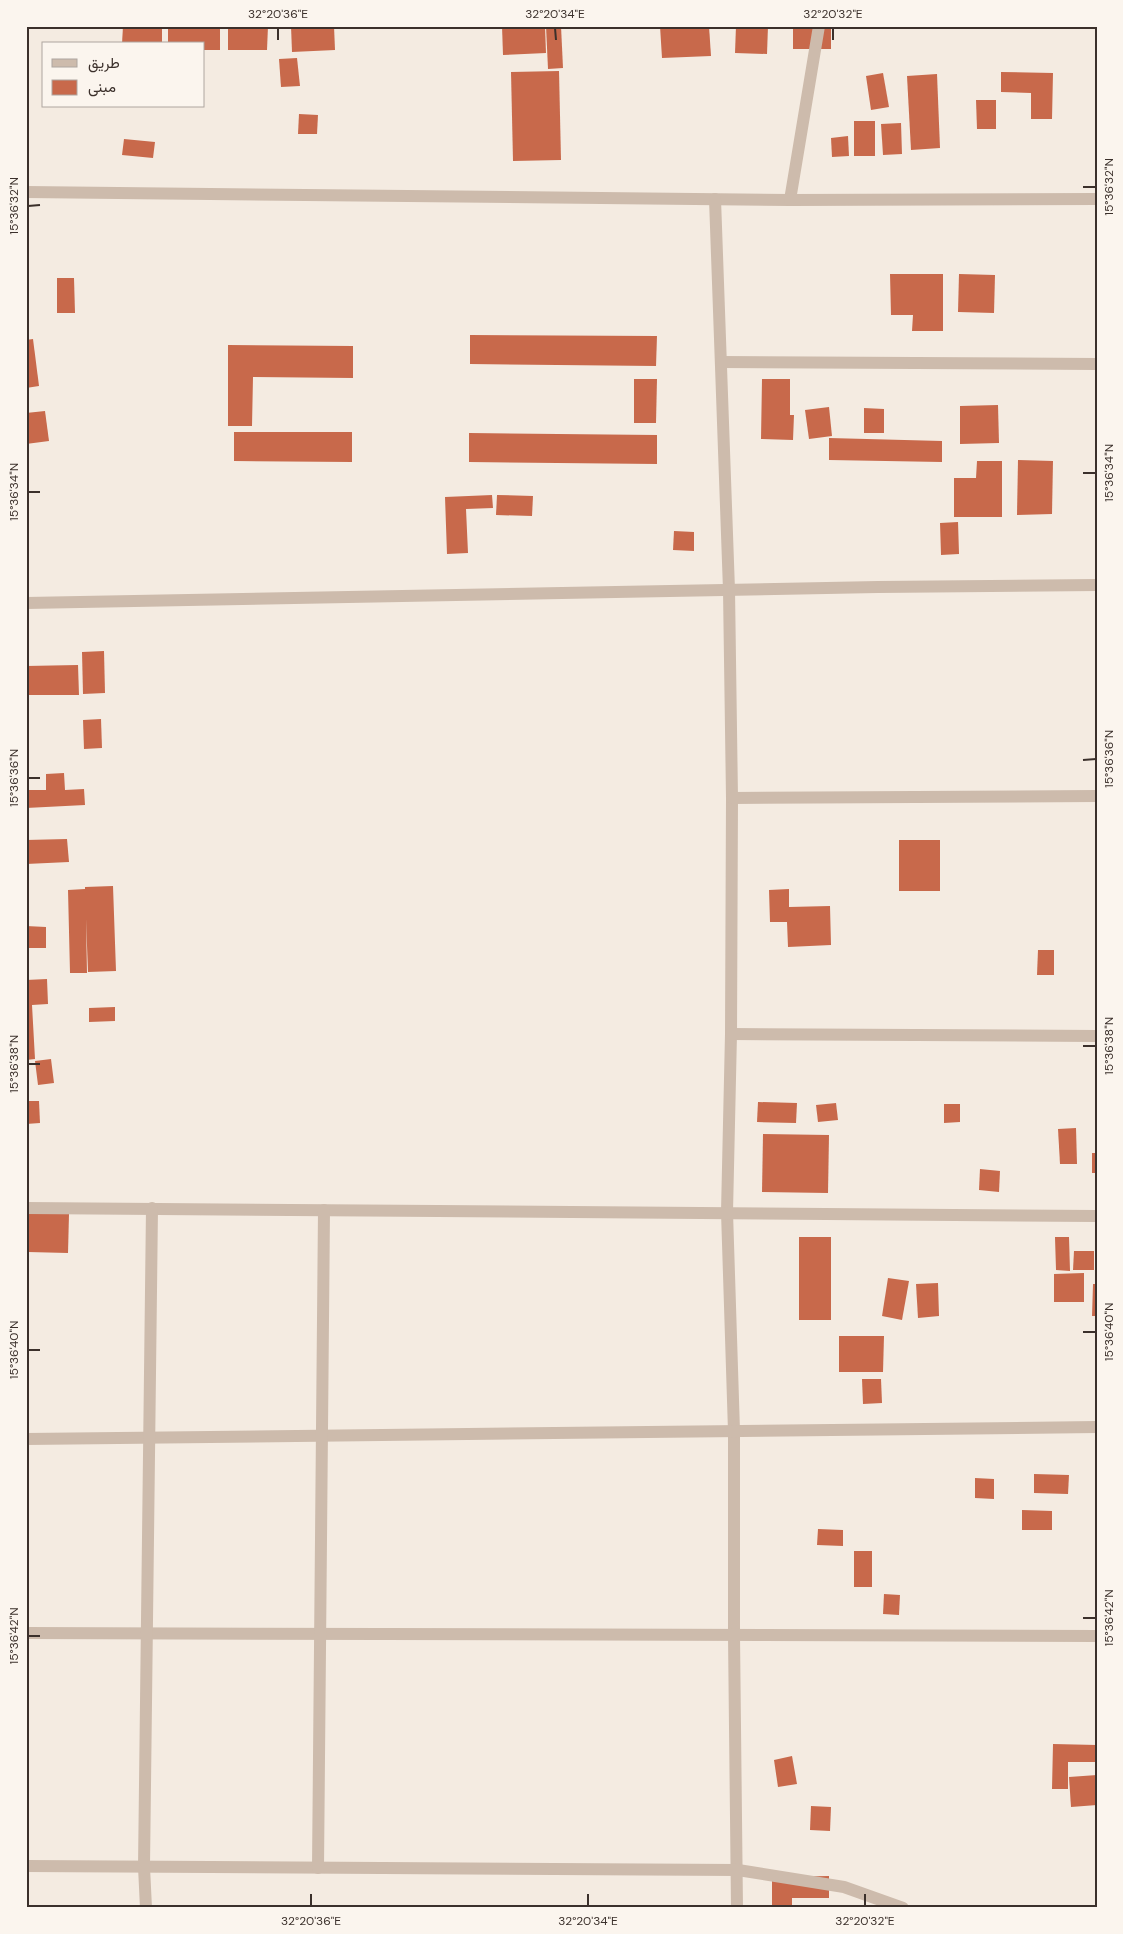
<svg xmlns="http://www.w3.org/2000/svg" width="1123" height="1934" viewBox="0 0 1123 1934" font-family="'DM Sans',Vazirmatn,sans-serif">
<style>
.building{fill:#c8694b}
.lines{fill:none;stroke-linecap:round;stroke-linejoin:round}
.minor{stroke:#cdbbac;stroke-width:12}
.ticks{fill:none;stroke:#3b302b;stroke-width:2}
.neatline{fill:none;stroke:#3b302b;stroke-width:2}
.ticks-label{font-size:12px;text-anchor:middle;fill:#3b302b}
</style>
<rect width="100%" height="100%" fill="#f4ebe1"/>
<g class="building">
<polygon points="123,26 162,26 162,44 122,44"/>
<polygon points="168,26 220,26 220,50 204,50 204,44 168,44"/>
<polygon points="228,26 268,26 267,50 228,50"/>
<polygon points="291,26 334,26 335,50 292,52"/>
<polygon points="502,26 545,26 546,53 503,55"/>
<polygon points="546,26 561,26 563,68 548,69"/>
<polygon points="660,26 709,26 711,56 662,58"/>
<polygon points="736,26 768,26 767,54 735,53"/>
<rect x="793" y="26" width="38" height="23"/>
<polygon points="297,58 300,86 281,87 279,59"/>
<polygon points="559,71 561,160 513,161 511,72"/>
<polygon points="1001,72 1053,73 1052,119 1031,119 1031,93 1001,92"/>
<polygon points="883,73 889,107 871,110 866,76"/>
<polygon points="937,74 940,148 911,150 907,76"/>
<polygon points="976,100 996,100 996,129 977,129"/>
<polygon points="299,114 318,115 317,134 298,134"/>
<rect x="854" y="121" width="21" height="35"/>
<polygon points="901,123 902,154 883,155 881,124"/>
<polygon points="848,136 849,156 832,157 831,138"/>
<polygon points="124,139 155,142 153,158 122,155"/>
<polygon points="890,274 943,274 943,331 912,331 913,315 891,315"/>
<polygon points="959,274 995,275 994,313 958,312"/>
<polygon points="57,278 74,278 75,313 57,313"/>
<polygon points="470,335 657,336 656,366 470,364"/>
<polygon points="33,339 39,386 26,388 26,340"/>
<polygon points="228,345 353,346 353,378 253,377 252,426 228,426"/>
<polygon points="634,379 657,379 656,423 634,423"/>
<polygon points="762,379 790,379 790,415 794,415 793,440 761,439"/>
<polygon points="998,405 999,443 960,444 960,406"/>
<polygon points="829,407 832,436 809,439 805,410"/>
<polygon points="864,408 884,409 884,433 864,433"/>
<polygon points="45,411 49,441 26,444 26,413"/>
<polygon points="234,432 352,432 352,462 234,461"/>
<polygon points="469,433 657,435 657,464 469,462"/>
<polygon points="829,438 942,441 942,462 829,460"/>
<polygon points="1018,460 1053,461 1052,514 1017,515"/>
<polygon points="977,461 1002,461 1002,517 954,517 954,478 976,478"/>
<polygon points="492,495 493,508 466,509 468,553 447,554 445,497"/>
<polygon points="497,495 533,496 532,516 496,515"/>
<polygon points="958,522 959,554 941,555 940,523"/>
<polygon points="674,531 694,532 694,551 673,550"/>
<polygon points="104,651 105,693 83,694 82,652"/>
<polygon points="78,665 79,695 26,695 26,666"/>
<polygon points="101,719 102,748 84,749 83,720"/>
<polygon points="64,773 65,790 84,789 85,805 26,808 26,790 46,790 46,774"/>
<polygon points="67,839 69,862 26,864 26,840"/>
<rect x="899" y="840" width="41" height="51"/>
<polygon points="113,886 116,971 88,972 86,919 87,973 70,973 68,890 85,889 85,887"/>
<polygon points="789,889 789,907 830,906 831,945 788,947 787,922 770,922 769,890"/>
<polygon points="26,926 46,927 46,948 26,948"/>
<polygon points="1038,950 1054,950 1054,975 1037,975"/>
<polygon points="47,979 48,1004 32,1005 35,1059 26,1060 26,980"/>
<polygon points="115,1007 115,1021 89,1022 89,1008"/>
<polygon points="51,1059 54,1083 38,1085 35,1061"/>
<polygon points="26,1101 39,1101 40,1123 26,1124"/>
<polygon points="758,1102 797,1103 796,1123 757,1122"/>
<polygon points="836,1103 838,1120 818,1122 816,1105"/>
<polygon points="944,1104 960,1104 960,1122 944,1123"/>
<polygon points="1076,1128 1077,1164 1060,1164 1058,1129"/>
<polygon points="763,1134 829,1135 828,1193 762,1192"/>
<rect x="1092" y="1153" width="5" height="20"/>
<polygon points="980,1169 1000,1171 999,1192 979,1190"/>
<polygon points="29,1214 69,1214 68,1253 28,1252"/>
<rect x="799" y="1237" width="32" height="83"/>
<polygon points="1055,1237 1069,1237 1070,1271 1056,1270"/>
<polygon points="1074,1251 1094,1251 1094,1270 1073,1270"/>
<polygon points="1084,1273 1084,1302 1054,1302 1054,1274"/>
<polygon points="888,1278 909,1281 902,1320 882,1316"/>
<polygon points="938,1283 939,1316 918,1318 916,1284"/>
<polygon points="1093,1284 1097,1284 1097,1316 1092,1316"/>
<polygon points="839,1336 884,1336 883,1372 839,1372"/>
<polygon points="862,1379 881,1379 882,1403 863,1404"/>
<polygon points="1034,1474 1069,1475 1068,1494 1034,1493"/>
<polygon points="975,1478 994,1479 994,1499 975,1498"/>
<polygon points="1022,1510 1052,1511 1052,1530 1022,1530"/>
<polygon points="818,1529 843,1530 843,1546 817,1545"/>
<rect x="854" y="1551" width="18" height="36"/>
<polygon points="884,1594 900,1595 899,1615 883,1614"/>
<polygon points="1053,1744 1097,1745 1097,1762 1068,1762 1068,1789 1052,1789"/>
<polygon points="792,1756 797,1784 778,1787 774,1760"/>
<polygon points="1097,1775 1097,1805 1071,1807 1069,1777"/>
<polygon points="811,1806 831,1807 830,1831 810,1830"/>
<polygon points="829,1876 829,1898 792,1898 792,1908 772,1908 772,1877"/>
</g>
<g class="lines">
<g class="minor">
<polyline points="26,192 790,200 1097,199"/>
<polyline points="715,199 729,590 732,798 731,1034 727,1212 734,1431 734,1636 737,1908"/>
<polyline points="790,200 819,26"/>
<polyline points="721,362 1097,364"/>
<polyline points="26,603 878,587 1097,585"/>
<polyline points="732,798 1097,796"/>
<polyline points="731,1034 1097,1036"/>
<polyline points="26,1208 1097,1216"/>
<polyline points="26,1439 1097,1427"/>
<polyline points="26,1633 1097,1636"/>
<polyline points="26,1866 738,1870 844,1887 903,1908"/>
<polyline points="318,1868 324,1210"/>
<polyline points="146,1908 144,1867 152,1208"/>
</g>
</g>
<path class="ticks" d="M 278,28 L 278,40M 555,28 L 556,40M 833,28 L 833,40M 1083,187 L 1096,187M 28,206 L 40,205M 1083,473 L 1096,473M 28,492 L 40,492M 1083,760 L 1096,759M 28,778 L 40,778M 1083,1046 L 1096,1046M 28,1064 L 40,1064M 1083,1332 L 1096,1332M 28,1350 L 40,1350M 1083,1618 L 1096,1618M 28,1636 L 40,1636M 311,1894 L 311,1906M 588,1894 L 588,1906M 865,1894 L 865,1906"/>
<rect width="1123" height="1934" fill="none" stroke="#fbf5ee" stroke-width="55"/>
<rect x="42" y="42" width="162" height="65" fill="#fbf5ee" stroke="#aea6a0"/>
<rect x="52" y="59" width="25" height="8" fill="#cdbbac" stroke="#aea6a0"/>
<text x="88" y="68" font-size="15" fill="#3b302b">طريق</text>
<rect x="52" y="80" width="25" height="15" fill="#c8694b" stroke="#aea6a0"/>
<text x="88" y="92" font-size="15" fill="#3b302b">مبنى</text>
<rect x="28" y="28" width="1068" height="1878" class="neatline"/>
<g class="ticks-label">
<text x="278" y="18">32°20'36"E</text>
<text x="555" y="18">32°20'34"E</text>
<text x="833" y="18">32°20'32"E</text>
<text transform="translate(1109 187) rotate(-90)" y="4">15°36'32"N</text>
<text transform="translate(14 206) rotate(-90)" y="4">15°36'32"N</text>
<text transform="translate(1109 473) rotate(-90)" y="4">15°36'34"N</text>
<text transform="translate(14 492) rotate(-90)" y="4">15°36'34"N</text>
<text transform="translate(1109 759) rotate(-90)" y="4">15°36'36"N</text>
<text transform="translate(14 778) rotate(-90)" y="4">15°36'36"N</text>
<text transform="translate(1109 1046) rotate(-90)" y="4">15°36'38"N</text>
<text transform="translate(14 1064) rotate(-90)" y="4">15°36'38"N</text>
<text transform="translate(1109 1332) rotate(-90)" y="4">15°36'40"N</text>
<text transform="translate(14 1350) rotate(-90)" y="4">15°36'40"N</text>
<text transform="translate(1109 1618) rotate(-90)" y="4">15°36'42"N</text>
<text transform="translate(14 1636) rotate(-90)" y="4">15°36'42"N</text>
<text x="311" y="1925">32°20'36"E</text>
<text x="588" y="1925">32°20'34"E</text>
<text x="865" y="1925">32°20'32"E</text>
</g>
</svg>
